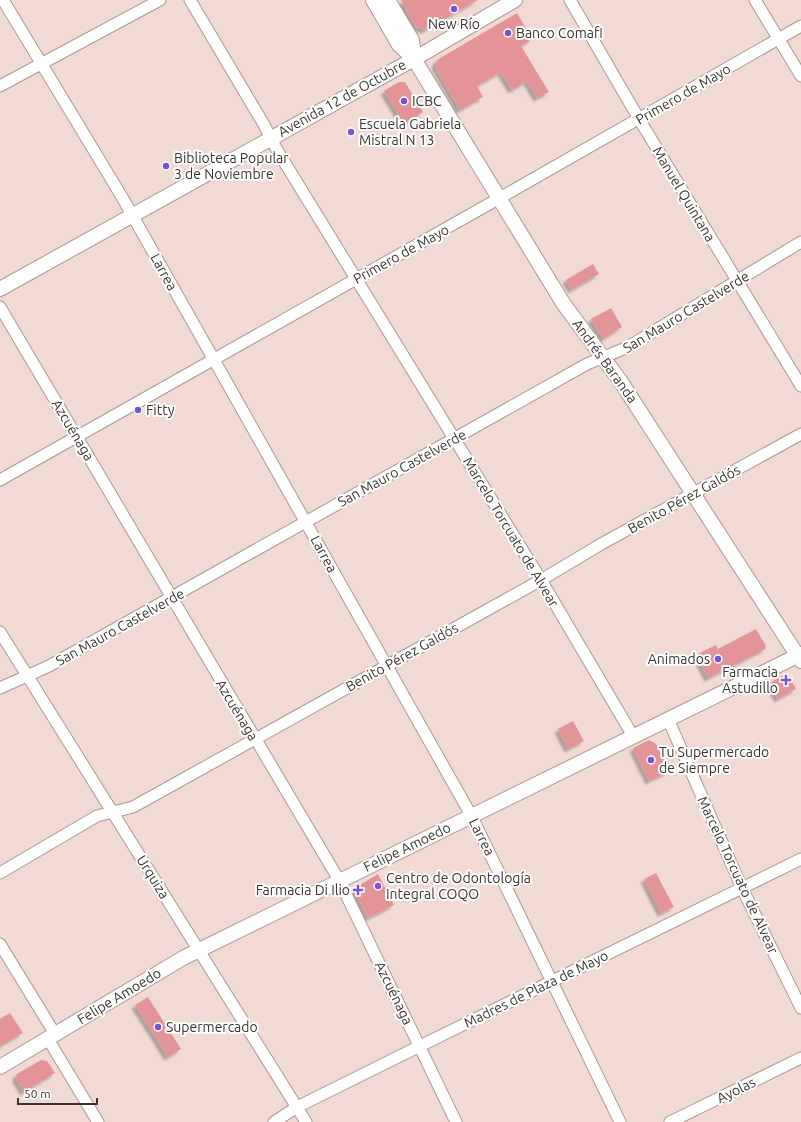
<svg xmlns="http://www.w3.org/2000/svg" width="801" height="1122" viewBox="0 0 801 1122" font-family="Ubuntu,sans-serif">
<style>
.building{fill:#e49497;filter:url(#shadow)}
.lines{fill:none;stroke-linecap:round;stroke-linejoin:round}
.minor-casing{stroke:#ac9891;stroke-width:13}
.major-casing{stroke:#ac9891;stroke-width:16}
.minor{stroke:#fff;stroke-width:11}
.major{stroke:#fff;stroke-width:14}
.poi-dot{fill:#7656d0;stroke:#fff;stroke-width:1.5}
.labels{text-anchor:middle;stroke-width:4;stroke-linejoin:round;paint-order:stroke}
.poi-label{font-size:14px;fill:#3b3330;stroke:#fff;text-anchor:start}
.street-label{font-size:14px;fill:#3b3330;stroke:#fff}
</style>
<defs>
<filter id="shadow"><feDropShadow dx="-3.5" dy="3.5" stdDeviation="1" flood-color="#0004"/></filter>
</defs>
<rect width="100%" height="100%" fill="#f0dad3"/>
<g class="building">
<polygon points="401,0 478,0 425,30 416,27"/>
<polygon points="517,13 532,39 521,46 549,92 537,98 527,81 512,90 501,72 477,86 483,97 460,110 435,66 437,60"/>
<polygon points="399,82 405,82 423,112 404,124 384,91"/>
<polygon points="593,264 599,274 572,290 566,280"/>
<polygon points="611,308 622,327 603,339 591,319"/>
<polygon points="756,629 766,646 765,649 708,678 696,655 716,645 718,649"/>
<polygon points="784,675 790,678 796,689 778,699 769,683"/>
<polygon points="573,721 584,741 568,749 558,729"/>
<polygon points="649,740 656,744 669,771 649,781 633,748"/>
<polygon points="656,873 674,907 661,913 644,879"/>
<polygon points="378,874 394,905 368,918 355,892 357,891 355,888"/>
<polygon points="148,997 181,1049 168,1057 135,1005"/>
<polygon points="10,1013 23,1033 0,1046 0,1019"/>
<polygon points="41,1060 47,1061 55,1073 24,1092 16,1079 17,1074"/>
</g>
<g class="lines">
<g class="minor-casing">
<g id="minor">
<polyline points="3,0 122,197 471,815 620,1122"/>
<polyline points="190,0 263,123 277,150 541,580 633,736"/>
<polyline points="570,0 639,119 801,386"/>
<polyline points="755,0 801,76"/>
<polyline points="0,86 160,0"/>
<polyline points="0,307 339,880 456,1122"/>
<polyline points="0,480 498,199 801,26"/>
<polyline points="0,632 306,1122"/>
<polyline points="0,688 49,666 587,364 628,347 801,242"/>
<polyline points="668,719 742,888 801,1008"/>
<polyline points="0,873 97,816 133,807 541,580 603,543 801,434"/>
<polyline points="0,944 55,1034"/>
<polyline points="48,1039 98,1122"/>
<polyline points="274,1122 297,1107 420,1046 801,859"/>
<polyline points="670,1122 801,1058"/>
</g>
</g>
<g class="major-casing">
<g id="major">
<polyline points="373,0 399,45 414,59 563,303 621,382 801,661"/>
<polyline points="388,0 412,40 414,59"/>
<polyline points="0,289 414,59 515,0"/>
<polyline points="0,1067 183,958 801,654"/>
</g>
</g>
<use href="#minor" class="minor"/>
<use href="#major" class="major"/>
</g>
<g class="poi-dot">
<circle cx="454" cy="9" r="4"/>
<circle cx="508" cy="33" r="4"/>
<circle cx="404" cy="101" r="4"/>
<circle cx="351" cy="132" r="4"/>
<circle cx="166" cy="166" r="4"/>
<circle cx="138" cy="410" r="4"/>
<circle cx="718" cy="659" r="4"/>
<path d="M784 674h4v4h4v4h-4v4h-4v-4h-4v-4h4z"/>
<circle cx="651" cy="760" r="4"/>
<circle cx="378" cy="886" r="4"/>
<path d="M356 884h4v4h4v4h-4v4h-4v-4h-4v-4h4z"/>
<circle cx="158" cy="1027" r="4"/>
</g>
<g class="labels">
<g class="poi-label">
<text x="454" y="29" text-anchor="middle">New Río</text>
<text x="516" y="38">Banco Comafi</text>
<text x="412" y="106">ICBC</text>
<text x="359" y="129">Escuela Gabriela<tspan x="359" dy="16">Mistral N 13</tspan></text>
<text x="174" y="163">Biblioteca Popular<tspan x="174" dy="16">3 de Noviembre</tspan></text>
<text x="146" y="415">Fitty</text>
<text x="710" y="664" text-anchor="end">Animados</text>
<text x="778" y="677" text-anchor="end">Farmacia<tspan x="778" dy="16">Astudillo</tspan></text>
<text x="659" y="757">Tu Supermercado<tspan x="659" dy="16">de Siempre</tspan></text>
<text x="386" y="883">Centro de Odontología<tspan x="386" dy="16">Integral COQO</tspan></text>
<text x="350" y="895" text-anchor="end">Farmacia Di Ilio</text>
<text x="166" y="1032">Supermercado</text>
</g>
<g class="street-label">
<text transform="translate(683 94) rotate(-30)" y="5">Primero de Mayo</text>
<text transform="translate(342 98) rotate(-29)" y="5">Avenida 12 de Octubre</text>
<text transform="translate(684 194) rotate(59)" y="5">Manuel Quintana</text>
<text transform="translate(401 254) rotate(-29)" y="5">Primero de Mayo</text>
<text transform="translate(164 272) rotate(61)" y="5">Larrea</text>
<text transform="translate(686 312) rotate(-31)" y="5">San Mauro Castelverde</text>
<text transform="translate(605 361) rotate(54)" y="5">Andrés Baranda</text>
<text transform="translate(73 430) rotate(59)" y="5">Azcuénaga</text>
<text transform="translate(402 468) rotate(-29)" y="5">San Mauro Castelverde</text>
<text transform="translate(684 499) rotate(-29)" y="5">Benito Pérez Galdós</text>
<text transform="translate(511 532) rotate(59)" y="5">Marcelo Torcuato de Alvear</text>
<text transform="translate(324 554) rotate(61)" y="5">Larrea</text>
<text transform="translate(120 627) rotate(-29)" y="5">San Mauro Castelverde</text>
<text transform="translate(402 657) rotate(-29)" y="5">Benito Pérez Galdós</text>
<text transform="translate(237 710) rotate(59)" y="5">Azcuénaga</text>
<text transform="translate(482 837) rotate(63)" y="5">Larrea</text>
<text transform="translate(407 847) rotate(-26)" y="5">Felipe Amoedo</text>
<text transform="translate(738 875) rotate(65)" y="5">Marcelo Torcuato de Alvear</text>
<text transform="translate(153 877) rotate(58)" y="5">Urquiza</text>
<text transform="translate(536 989) rotate(-26)" y="5">Madres de Plaza de Mayo</text>
<text transform="translate(394 993) rotate(64)" y="5">Azcuénaga</text>
<text transform="translate(119 996) rotate(-31)" y="5">Felipe Amoedo</text>
<text transform="translate(736 1090) rotate(-26)" y="5">Ayolas</text>
</g>
</g>
<path d="M18 1098v6h79v-6" fill="none" stroke="#3b3330" stroke-width="2"/>
<text x="24" y="1098" font-size="12" fill="#3b3330" stroke="#ffffff" stroke-width="3" paint-order="stroke">50 m</text>
</svg>
